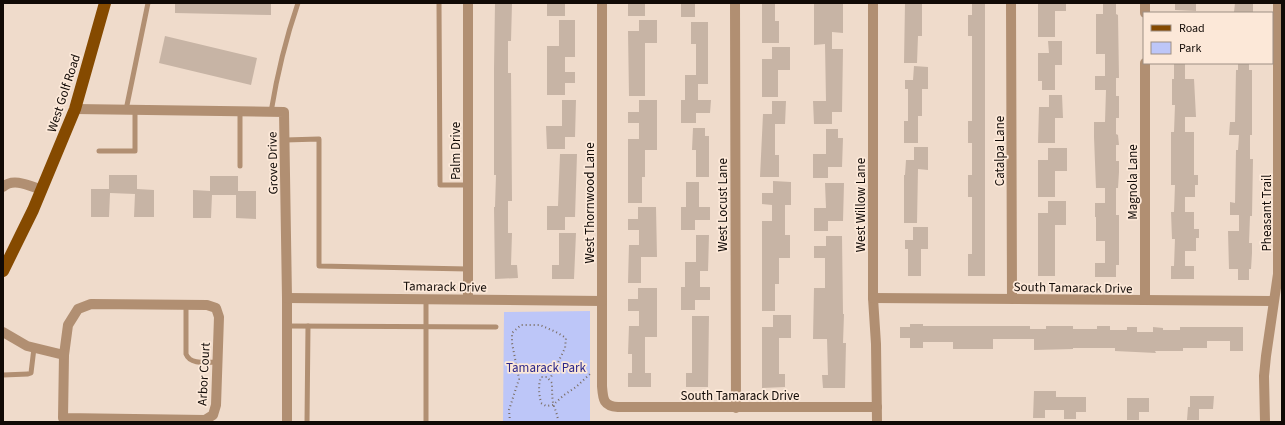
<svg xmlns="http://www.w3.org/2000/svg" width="1285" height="425" viewBox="0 0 1285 425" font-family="'Source Sans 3',sans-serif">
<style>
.green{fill:#bdc6f8}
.building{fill:#c7b4a5}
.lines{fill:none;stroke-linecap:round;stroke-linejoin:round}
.path{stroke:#7a6d63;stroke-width:2;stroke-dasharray:1 3;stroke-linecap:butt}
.lane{stroke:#b18f72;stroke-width:5}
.street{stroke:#b18f72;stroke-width:10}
.primary{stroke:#854a00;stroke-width:12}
.labels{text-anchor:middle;stroke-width:3.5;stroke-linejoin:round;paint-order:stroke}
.street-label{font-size:13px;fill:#110a06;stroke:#fce8d8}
.park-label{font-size:13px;fill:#2a268a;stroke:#fce8d8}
</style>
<rect width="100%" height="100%" fill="#efdbcb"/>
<polygon class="green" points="590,311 590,422 503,422 504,312"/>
<g class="building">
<polygon points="175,3 271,3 271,15 175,13"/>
<polygon points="495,3 512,3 511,41 508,41 508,73 511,73 512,201 508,201 508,233 512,233 511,265 517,265 518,278 495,279 494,207 495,207 496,175 494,175 494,69"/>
<rect x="547" y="3" width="18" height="13"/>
<rect x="628" y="3" width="17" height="13"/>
<rect x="681" y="3" width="14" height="14"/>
<polygon points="762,3 775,3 775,21 779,21 779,43 762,43"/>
<polygon points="814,3 843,3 843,33 832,32 832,49 843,49 842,112 832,112 832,124 814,124 813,101 826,101 825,44 814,45"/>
<polygon points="905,3 922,3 922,36 918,36 917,63 904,63"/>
<polygon points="972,3 985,3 985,276 968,276 968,254 972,254 972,197 968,197 968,175 972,175 972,143 968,143 968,121 972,121 972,36 968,36 968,15 972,15"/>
<polygon points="1038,3 1066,3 1066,11 1055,11 1055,37 1038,37"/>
<polygon points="1103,3 1116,3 1116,14 1118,15 1119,78 1116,78 1116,96 1119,96 1119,118 1116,118 1116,134 1118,135 1119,145 1116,145 1116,161 1119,161 1119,172 1118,188 1116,188 1116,215 1119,215 1119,265 1116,265 1116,277 1095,277 1095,263 1105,263 1105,241 1096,241 1096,217 1095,217 1095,203 1105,203 1105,188 1096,188 1094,137 1094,122 1105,122 1106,90 1095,90 1095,76 1105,76 1105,54 1096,54 1096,14 1103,14"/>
<polygon points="1175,3 1196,3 1196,11 1175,10"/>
<polygon points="1235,3 1253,3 1253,13 1234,12"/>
<polygon points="559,20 575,20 575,57 565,57 565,72 575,72 575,83 565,83 565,95 547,95 547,46 559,46"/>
<polygon points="639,20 657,20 657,43 645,43 645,96 629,96 628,31 639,31"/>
<polygon points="691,22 708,22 708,84 698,84 698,100 711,100 710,113 696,113 696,123 681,123 681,100 685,100 685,75 696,75 696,44 691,44"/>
<polygon points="165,36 257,58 251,85 159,63"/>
<polygon points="1048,41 1062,41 1062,65 1055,65 1055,90 1042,90 1042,81 1038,81 1038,53 1049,53"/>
<polygon points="772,47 790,47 790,70 778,70 778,97 762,97 762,59 772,59"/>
<polygon points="1174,63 1185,63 1185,79 1194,79 1196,117 1185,117 1185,132 1194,132 1194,175 1198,175 1198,185 1195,185 1195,197 1185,197 1185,212 1194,212 1194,229 1199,229 1199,238 1196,238 1196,251 1185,251 1185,266 1194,266 1194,279 1171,279 1171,266 1174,266 1175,239 1172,239 1171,212 1174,212 1175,185 1171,185 1171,132 1174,132 1175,105 1172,105 1172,79 1174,79"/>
<polygon points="1238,63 1249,63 1249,70 1252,70 1252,135 1250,135 1250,159 1253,159 1252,216 1250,216 1249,243 1252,243 1252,253 1251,269 1249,269 1249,280 1238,280 1238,269 1229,269 1228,231 1239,231 1239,215 1230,215 1230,202 1235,203 1236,150 1238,150 1239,135 1229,135 1230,122 1235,122 1236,70 1238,70"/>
<polygon points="914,66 928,67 928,89 922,89 922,116 918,116 918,143 904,143 904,121 908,121 908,89 905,89 905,80 913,80"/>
<polygon points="1049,95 1062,95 1063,118 1055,118 1055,143 1038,143 1039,107 1049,107"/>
<polygon points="562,100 576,100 575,137 565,137 565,149 547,149 546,126 562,126"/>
<polygon points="639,100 657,100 657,150 645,150 645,177 642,177 642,203 628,203 628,139 639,139 639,123 628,123 628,112 639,112"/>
<polygon points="772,101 786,101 785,124 775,124 775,155 779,155 779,177 760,177 763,114 772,114"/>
<polygon points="693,128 705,128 705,136 709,136 709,177 696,177 696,150 692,150"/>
<polygon points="826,129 838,129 838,138 843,138 842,167 828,167 828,178 813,178 813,154 826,154"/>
<polygon points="914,147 928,147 928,170 918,169 917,223 904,223 904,175 905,175 906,160 914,160"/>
<polygon points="1048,148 1067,148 1067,171 1055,171 1055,197 1038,197 1038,160 1048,160"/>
<polygon points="560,154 577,154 575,217 565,217 565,230 547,230 547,206 558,206"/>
<polygon points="109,175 137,175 137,189 154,190 154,217 134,217 135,194 110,193 109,217 91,217 91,189 109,189"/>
<polygon points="210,176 238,176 238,191 256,191 256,219 236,218 236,195 212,195 211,218 193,218 193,190 210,191"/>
<polygon points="773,181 791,182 791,205 785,205 785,235 790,235 790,258 779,258 779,284 775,284 775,311 762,311 762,221 772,221 772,205 762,204 762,193 773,193"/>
<polygon points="686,182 699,182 699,207 710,207 710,220 695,220 695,230 681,230 681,207 686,207"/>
<polygon points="825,183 844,183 843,221 828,221 828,231 814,231 814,208 826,208"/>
<polygon points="1048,201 1066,201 1066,225 1055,225 1055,276 1038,276 1038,213 1048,213"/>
<polygon points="638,207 656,207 657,257 641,257 641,283 628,283 629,245 639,245 639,230 628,230 628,219 638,219"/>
<polygon points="913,227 928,227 928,249 921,249 921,276 908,276 908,249 905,249 905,240 913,240"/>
<polygon points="559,233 576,233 574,279 552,279 552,265 559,265"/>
<polygon points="696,235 709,235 708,271 700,271 700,287 710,287 710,300 695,300 695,310 681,310 681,287 685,287 685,262 696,262"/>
<polygon points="826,236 842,236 843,314 844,314 843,343 846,343 845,388 823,388 822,375 828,375 827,339 813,339 814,288 825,288 825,258 814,258 814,246 826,246"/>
<polygon points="638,288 657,288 657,337 645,337 645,373 651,373 651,387 628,387 628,373 632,373 632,354 628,354 629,326 639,326 639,311 628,311 628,299 638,299"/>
<polygon points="773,315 791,315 791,338 779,338 779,374 785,374 785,387 762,388 762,327 773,327"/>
<polygon points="692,316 709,316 708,387 686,387 686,373 692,373"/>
<polygon points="910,324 923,324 923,326 1030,326 1030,329 1046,329 1046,326 1073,326 1073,329 1097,329 1097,326 1110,326 1110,330 1127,330 1127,327 1137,327 1137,332 1153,332 1153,327 1163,328 1163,330 1180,330 1180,327 1243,327 1243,351 1230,351 1230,341 1207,341 1207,348 1183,348 1183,351 1155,351 1156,353 1115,351 1115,348 1073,348 1073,349 1034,350 1034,339 993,339 993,349 953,349 953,342 923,342 923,348 910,348 910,338 900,338 900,327 910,327"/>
<polygon points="1034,391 1056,391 1056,397 1086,397 1086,412 1076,412 1076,419 1064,419 1064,410 1045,410 1045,418 1033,418"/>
<polygon points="1190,396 1214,396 1213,409 1199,409 1199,420 1187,420 1188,407 1190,407"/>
<polygon points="1127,398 1149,398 1149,412 1139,412 1139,420 1127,420"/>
</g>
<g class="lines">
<g class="path">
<polyline points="510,422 509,410 519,379 512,343 512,333 521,325 540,325 556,332 566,338 565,348 550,379"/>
<path d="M 558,422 C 558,415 555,410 553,403 C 552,396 552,389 552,383 L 547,377 L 541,377 C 538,386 539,394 541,403 L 546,406 L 553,405 L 564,395 L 576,387 L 590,374"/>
</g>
<g class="lane">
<polyline points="439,3 440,185 468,185"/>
<polyline points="126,110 148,3"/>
<path d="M 271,112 C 277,75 286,38 298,3"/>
<polyline points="285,140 319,139 319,266 468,269"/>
<polyline points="99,151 135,151 135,110"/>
<polyline points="240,166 240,112"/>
<path d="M 186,305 L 186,354 C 190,365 207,362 217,362"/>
<polyline points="287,326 496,327"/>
<polyline points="3,375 28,374 31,373 34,348"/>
<polyline points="307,422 308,326"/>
<polyline points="426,422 426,299"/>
</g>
<g class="street">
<polyline points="468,3 468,299"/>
<path d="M 602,3 L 602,386 C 603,399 603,406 618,407 L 877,407"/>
<polyline points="735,3 736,408"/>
<polyline points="873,3 873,298 876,344 877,422"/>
<polyline points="1011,3 1012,299"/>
<polyline points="1145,13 1145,3"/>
<polyline points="75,109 284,112 287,298 287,422"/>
<path d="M 3,187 C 13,177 30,186 42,190"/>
<polyline points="287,298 602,301"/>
<polyline points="873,298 1273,301"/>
<polyline points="1145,300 1145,63"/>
<polygon points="91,304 207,305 216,308 219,317 216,405 213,415 205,420 63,418 64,355 68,325 78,309"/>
<polyline points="3,332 27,346 64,355"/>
<polyline points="1265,422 1264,376 1266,356 1278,274 1278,3"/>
</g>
<polyline class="primary" points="3,271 33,210 75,109 105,3"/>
</g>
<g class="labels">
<g class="street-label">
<text transform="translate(63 93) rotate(-72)" y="5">West Golf Road</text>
<text transform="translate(455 151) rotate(-90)" y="5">Palm Drive</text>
<text transform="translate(999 151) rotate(-90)" y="5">Catalpa Lane</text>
<text transform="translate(272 163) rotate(-91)" y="5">Grove Drive</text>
<text transform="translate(1132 182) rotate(-90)" y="5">Magnola Lane</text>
<text transform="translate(589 203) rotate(-90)" y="5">West Thornwood Lane</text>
<text transform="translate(722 205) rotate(-90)" y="5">West Locust Lane</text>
<text transform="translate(860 205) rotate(-90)" y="5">West Willow Lane</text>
<text transform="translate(1266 213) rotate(-90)" y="5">Pheasant Trail</text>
<text transform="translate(445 286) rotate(1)" y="5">Tamarack Drive</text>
<text transform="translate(1073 287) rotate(1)" y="5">South Tamarack Drive</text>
<text transform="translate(203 374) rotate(-87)" y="5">Arbor Court</text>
<text x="740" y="400">South Tamarack Drive</text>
</g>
<g class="park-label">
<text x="546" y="372">Tamarack Park</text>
</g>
</g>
<rect width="1285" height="425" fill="none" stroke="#110a06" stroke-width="8"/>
<rect x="1143" y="12" width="130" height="52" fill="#fce8d8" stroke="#9e8f84"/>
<rect x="1151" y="25" width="20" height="6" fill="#854a00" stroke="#9e8f84"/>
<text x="1179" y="32" font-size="12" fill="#110a06">Road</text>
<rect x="1151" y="42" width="20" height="12" fill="#bdc6f8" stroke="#9e8f84"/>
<text x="1179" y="52" font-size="12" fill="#110a06">Park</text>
</svg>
